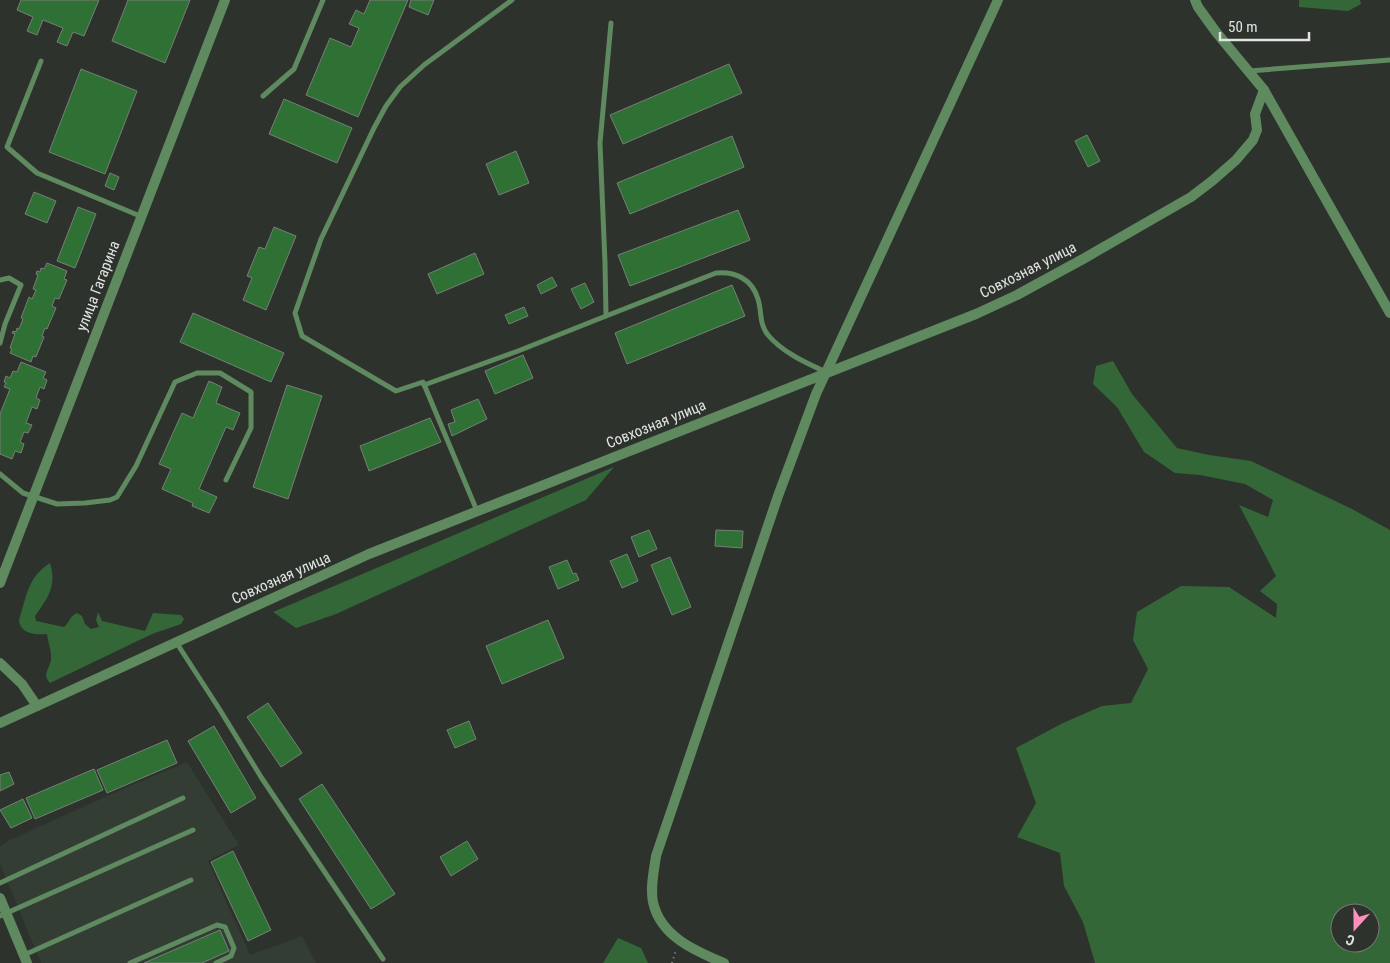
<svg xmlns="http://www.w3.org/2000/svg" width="1390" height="963" viewBox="0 0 1390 963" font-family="'Roboto Condensed',sans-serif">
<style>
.built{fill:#333d33}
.green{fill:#346737;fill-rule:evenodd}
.building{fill:#2f7134;stroke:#787e78}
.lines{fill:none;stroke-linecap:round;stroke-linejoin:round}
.path{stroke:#8c8f8c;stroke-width:2;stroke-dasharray:1 4;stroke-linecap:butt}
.service{stroke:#5f895f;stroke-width:5}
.minor{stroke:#5f895f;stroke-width:10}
.tertiary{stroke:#5f895f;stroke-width:10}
.labels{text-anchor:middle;stroke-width:4;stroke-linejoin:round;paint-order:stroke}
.street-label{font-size:15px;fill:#e1e4e1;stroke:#2d322d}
</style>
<rect width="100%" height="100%" fill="#2d322d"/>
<polygon class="built" points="187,762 239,845 208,861 250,955 302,936 316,963 41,963 0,864 0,847 10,840 125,788"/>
<g class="green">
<polygon points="1299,0 1360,0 1361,4 1348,11 1299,7"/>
<path d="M 1113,361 L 1132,394 L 1177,448 L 1209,455 L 1251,461 L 1352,509 L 1390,530 L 1390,963 L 1095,963 L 1083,922 L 1064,886 L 1060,853 L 1017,837 L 1036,803 L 1016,748 L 1063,723 L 1102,706 L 1131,703 L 1148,669 L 1133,640 L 1137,612 L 1181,586 L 1229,587 L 1276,618 L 1277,604 L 1260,591 L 1276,576 L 1239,505 L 1268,517 L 1273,500 L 1245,484 L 1200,475 L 1175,473 L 1144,452 L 1117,407 L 1093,384 L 1096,366 ZM 1340,913 L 1370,913 L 1370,943 L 1340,943 Z"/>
<polygon points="614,467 586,500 336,614 296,628 273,612"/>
<path d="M 50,563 C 57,586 48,598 35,616 L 36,621 L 64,627 C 70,622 68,618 77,613 L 82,616 L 85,624 L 91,629 L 99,627 L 96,620 L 98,612 L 102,621 L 145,631 L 153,613 L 181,615 L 184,619 L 181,624 L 152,634 L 50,683 C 42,674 49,670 51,660 C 52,653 48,642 47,634 C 36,635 20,634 19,620 C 27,596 27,578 50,563 Z"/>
<polygon points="618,938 641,948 648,963 603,963"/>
</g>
<g class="building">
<polygon points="21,0 99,0 84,36 73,32 67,46 57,42 63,28 43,20 37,35 27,31 33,17 17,10"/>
<polygon points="128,0 190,0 165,63 112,41"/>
<polygon points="370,0 408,0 358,117 306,95 330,38 351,47 359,28 349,24 356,10 364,14"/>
<polygon points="411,0 434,0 428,15 409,7"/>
<polygon points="729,64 742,93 623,144 610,115"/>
<polygon points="81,69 137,91 105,174 49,152"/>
<polygon points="284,99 352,128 337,163 269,134"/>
<polygon points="1087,135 1100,161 1088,167 1075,141"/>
<polygon points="732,136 744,167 630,214 617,183"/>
<polygon points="516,151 529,183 499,195 486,164"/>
<polygon points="110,173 119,177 114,190 105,186"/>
<polygon points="34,192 56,201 47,223 25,214"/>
<polygon points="78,207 96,214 75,268 57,261"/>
<polygon points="738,210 750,240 630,286 618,255"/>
<polygon points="274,227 296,236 266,310 243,300 252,278 247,276 259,247 265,249"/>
<polygon points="475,253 484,274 437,294 428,274"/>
<polygon points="47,263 67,271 64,279 67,280 59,299 55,298 52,306 56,308 47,329 45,328 42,336 44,337 36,357 33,356 31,362 10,353 12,349 10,348 15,334 12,333 13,331 16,332 17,328 19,329 23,319 21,318 29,297 32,299 36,290 33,289 38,275 36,274 37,271 40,272 41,268 44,269"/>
<polygon points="552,277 557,286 541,294 537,285"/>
<polygon points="585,283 594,302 581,309 571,289"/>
<polygon points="732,285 745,316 627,364 615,333"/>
<polygon points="524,307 528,316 509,324 505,315"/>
<polygon points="193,313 284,353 271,382 180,342"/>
<polygon points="523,355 533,378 495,394 485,371"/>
<polygon points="21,362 46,372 43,378 47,380 44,389 40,387 36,398 40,400 37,409 32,407 26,423 32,425 28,433 24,432 20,442 24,444 21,453 15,451 12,459 0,454 0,414 10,389 4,387 6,383 4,382 6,376 10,378 13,371 17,372"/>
<polygon points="209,381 222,387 216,403 240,413 233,430 226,427 199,489 217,497 209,513 192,506 193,503 162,489 171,469 159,464 182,413 193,418"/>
<polygon points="287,385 322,396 288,499 253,487"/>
<polygon points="478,399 487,419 452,436 448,424 455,422 451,410"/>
<polygon points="430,418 441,442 369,471 360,446"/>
<polygon points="649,530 657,549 639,557 631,537"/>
<polygon points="716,530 743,531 742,548 715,546"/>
<polygon points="627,554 638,581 622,588 610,561"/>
<polygon points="670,557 691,607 672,615 651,565"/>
<polygon points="567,560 573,574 576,573 579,580 558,589 549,567"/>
<polygon points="548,620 564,658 502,684 486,646"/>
<polygon points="268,703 302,753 281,767 247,717"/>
<polygon points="469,721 476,739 455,748 447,730"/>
<polygon points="214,726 256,798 231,813 188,741"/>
<polygon points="167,740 177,763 107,793 97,770"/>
<polygon points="94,769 103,790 35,819 26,798"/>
<polygon points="9,772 14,784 0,791 0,775"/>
<polygon points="322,784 395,894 371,909 299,799"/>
<polygon points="23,799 32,818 11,828 0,810"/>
<polygon points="467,841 478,859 451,876 440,857"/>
<polygon points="233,851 271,930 248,941 211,862"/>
<polygon points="220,930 229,951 202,963 144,963"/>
</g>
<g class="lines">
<polyline class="path" points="672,963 676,950"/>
<g class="service">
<polyline points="41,61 7,147 37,173 140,216"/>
<polyline points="1249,71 1390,60"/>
<polyline points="263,96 294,69 323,0"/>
<polyline points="0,280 9,278 21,285 5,324 0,343"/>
<path d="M 606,316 L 716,273 C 735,271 752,279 758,299 C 762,312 759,324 768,335 C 782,352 806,363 826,372"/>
<polyline points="424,385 518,351 606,316 605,263 600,143 611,23"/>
<polyline points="0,474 23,493 57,504 85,503 110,500 117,497 136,466 175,382 197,373 220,373 251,392 251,428 226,480"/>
<polyline points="477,511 423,382 396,391 302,336 295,313 321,239 374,128 386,106 400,87 424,65 512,0"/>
<polyline points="176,642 220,710 261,777 383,959"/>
<polyline points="0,883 183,798"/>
<polyline points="0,916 193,830"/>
<polyline points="24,955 191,880"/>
<polyline points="130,963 217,925 225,927 234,948 231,956 216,963"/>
</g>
<g class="minor">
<polyline points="1195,0 1198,7 1216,32 1264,90 1390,313"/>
<polyline points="0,663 22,684 37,706"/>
<polyline points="0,723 369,554 976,314 1017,295 1083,259 1191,197 1212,181 1236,160 1253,140 1257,130 1255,114 1264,90"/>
<polyline points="0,898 27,963"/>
<path d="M 724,963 C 695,951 660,936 653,902 C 650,887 654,871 656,856 L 778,496 L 816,394 L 998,0"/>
</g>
<polyline class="tertiary" points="0,583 225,0"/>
</g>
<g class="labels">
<g class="street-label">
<text transform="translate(1028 270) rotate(-27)" y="5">Совхозная улица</text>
<text transform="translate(98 286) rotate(-69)" y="5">улица Гагарина</text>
<text transform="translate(656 424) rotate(-22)" y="5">Совхозная улица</text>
<text transform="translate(281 578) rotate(-24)" y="5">Совхозная улица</text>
</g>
</g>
<g transform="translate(1355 928) rotate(201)"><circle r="24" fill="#2d322d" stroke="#757975"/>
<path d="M0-4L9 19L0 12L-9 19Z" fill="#fe8ebc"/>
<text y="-8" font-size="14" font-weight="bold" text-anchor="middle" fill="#e1e4e1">С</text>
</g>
<path d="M1220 32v8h89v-8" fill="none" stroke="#e1e4e1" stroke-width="2.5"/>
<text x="1228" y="32" font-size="15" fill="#e1e4e1" stroke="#2d322d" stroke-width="4" paint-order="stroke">50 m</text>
</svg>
